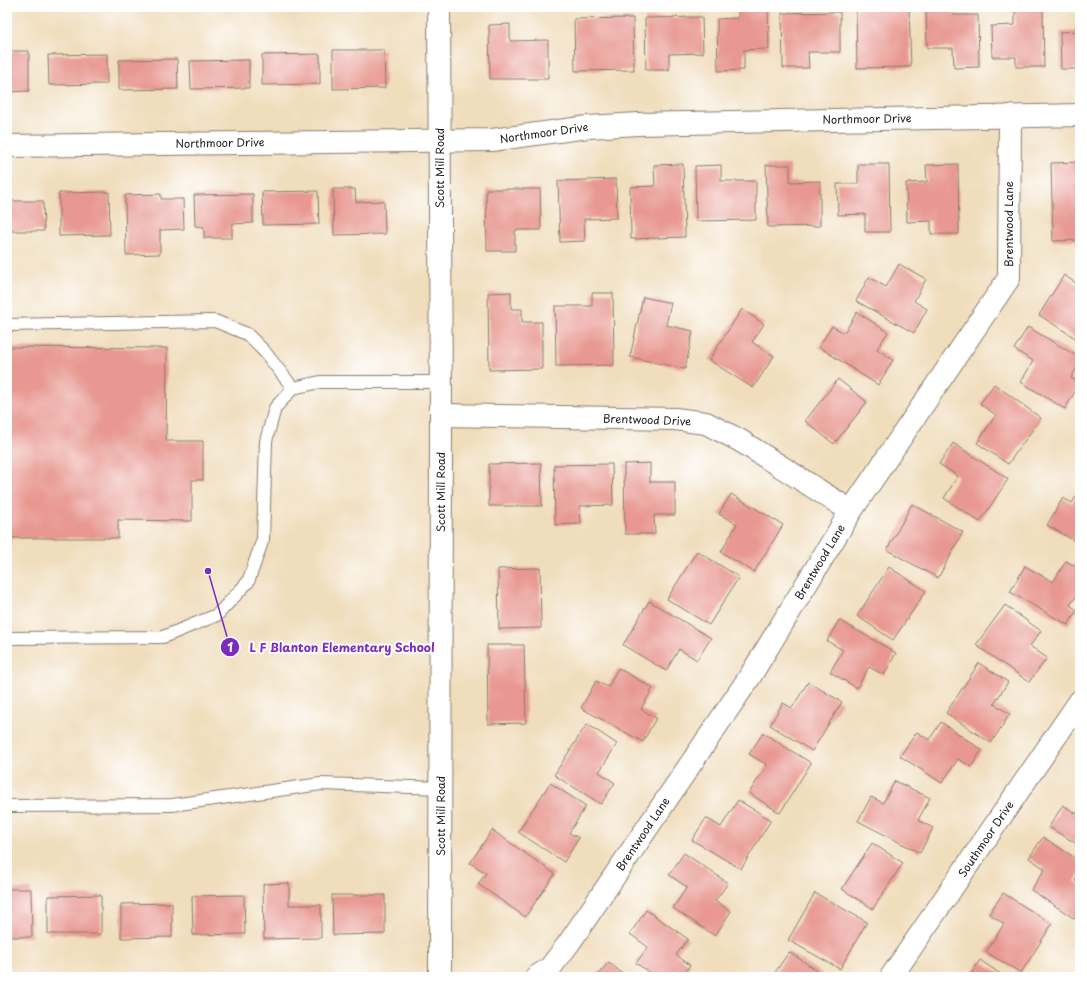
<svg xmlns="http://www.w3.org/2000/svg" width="1087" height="984" viewBox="0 0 1087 984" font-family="'Playpen Sans',sans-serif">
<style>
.building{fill:#e89891}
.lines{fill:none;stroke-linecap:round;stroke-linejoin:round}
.service-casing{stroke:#867c6c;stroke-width:14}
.minor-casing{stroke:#867c6c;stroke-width:24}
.tertiary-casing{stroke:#867c6c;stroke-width:24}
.service{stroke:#fff;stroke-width:12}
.minor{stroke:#fff;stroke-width:22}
.tertiary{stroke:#fff;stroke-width:22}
.labels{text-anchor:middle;stroke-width:4;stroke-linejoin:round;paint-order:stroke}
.street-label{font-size:11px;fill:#1c1c1c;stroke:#fff}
.leader{fill:none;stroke:#7b2cbf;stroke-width:1.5}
.callout-dot{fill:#7b2cbf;stroke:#fff;stroke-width:1.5}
.mark-label{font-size:12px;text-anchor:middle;font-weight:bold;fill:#fff}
.callout-label{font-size:12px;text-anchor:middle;font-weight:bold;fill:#7b2cbf;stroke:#fff;stroke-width:4;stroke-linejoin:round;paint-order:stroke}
</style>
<rect width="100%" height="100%" fill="#fff"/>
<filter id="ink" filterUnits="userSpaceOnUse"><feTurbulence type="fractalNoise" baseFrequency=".025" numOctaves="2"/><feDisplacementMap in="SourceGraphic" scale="8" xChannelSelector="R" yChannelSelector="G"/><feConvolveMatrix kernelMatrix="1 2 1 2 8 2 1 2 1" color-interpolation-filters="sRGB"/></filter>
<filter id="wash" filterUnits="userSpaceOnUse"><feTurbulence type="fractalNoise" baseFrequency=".012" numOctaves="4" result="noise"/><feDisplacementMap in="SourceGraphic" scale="16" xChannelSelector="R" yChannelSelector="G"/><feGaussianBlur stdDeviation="0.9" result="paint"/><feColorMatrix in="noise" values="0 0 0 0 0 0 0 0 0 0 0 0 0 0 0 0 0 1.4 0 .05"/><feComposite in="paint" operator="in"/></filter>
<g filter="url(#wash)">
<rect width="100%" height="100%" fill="#f0ddbc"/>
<g id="blocks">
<g class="building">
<polygon points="738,7 768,7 769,49 744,50 744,70 718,71 717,19 738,18"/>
<polygon points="926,7 954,7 954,15 978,15 979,67 954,68 953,48 927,48"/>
<polygon points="1015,7 1043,7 1044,67 1016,67 1016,57 992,57 991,26 1015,25"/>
<polygon points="909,8 911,67 857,68 856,9"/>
<polygon points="840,12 840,52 808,52 809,68 783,68 782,13"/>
<polygon points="702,17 703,53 669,54 669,70 646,70 645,18"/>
<polygon points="633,18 634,70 575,71 574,19"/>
<polygon points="510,24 510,41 548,40 548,79 490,79 489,25"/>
<polygon points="1080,31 1080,69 1061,69 1060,32"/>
<polygon points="333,50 384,50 385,88 333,89"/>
<polygon points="7,51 29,51 29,91 7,92"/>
<polygon points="107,54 107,84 49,85 48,55"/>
<polygon points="320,54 320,84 262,85 262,55"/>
<polygon points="177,59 178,89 119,90 119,60"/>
<polygon points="249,60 249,88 191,89 190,61"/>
<polygon points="1080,162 1080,240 1053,241 1051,163"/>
<polygon points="683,164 685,237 631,239 630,187 655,186 654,165"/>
<polygon points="858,164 889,164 890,232 865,232 865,214 838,215 837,184 858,184"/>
<polygon points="958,164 959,234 931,234 931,221 907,222 906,183 927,182 926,165"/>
<polygon points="721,165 721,181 756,181 756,220 696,221 695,166"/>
<polygon points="766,165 790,165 790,182 820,181 820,226 768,227"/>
<polygon points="616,179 617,218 584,219 585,241 560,242 558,181"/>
<polygon points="333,189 355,189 356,202 384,201 385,234 334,235"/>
<polygon points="486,189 540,189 541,230 515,230 515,251 487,251"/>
<polygon points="318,191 319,224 263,225 262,192"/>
<polygon points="109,192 110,235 59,236 59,193"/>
<polygon points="161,194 161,199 183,199 184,229 160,230 160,254 126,255 125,195"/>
<polygon points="253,194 253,223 232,224 232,238 204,238 204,227 195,226 194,195"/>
<polygon points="7,201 43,201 44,231 7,231"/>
<polygon points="899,264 926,279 914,301 927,309 914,333 856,301 869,277 886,287"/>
<polygon points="1064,275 1080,286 1080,341 1039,315"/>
<polygon points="511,292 511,309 522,309 522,322 542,322 542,369 489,370 488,293"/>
<polygon points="592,293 613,293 614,365 556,366 555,306 592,306"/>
<polygon points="643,297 671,303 666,325 693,331 685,369 630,357"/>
<polygon points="742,309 764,324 752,342 774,356 753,388 709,360"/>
<polygon points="857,312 888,332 877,349 893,360 878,385 819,347 832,326 844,333"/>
<polygon points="1028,327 1080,358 1080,362 1071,378 1080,383 1065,409 1021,382 1033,361 1014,349"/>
<polygon points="7,347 167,348 166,441 203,441 203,480 192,480 192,521 118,520 118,538 7,538"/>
<polygon points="838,379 867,402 834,444 805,421"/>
<polygon points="994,384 1041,418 1008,464 977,443 996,415 980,404"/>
<polygon points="953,443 1008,479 980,522 944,498 958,476 939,464"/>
<polygon points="541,463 542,506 489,506 489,464"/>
<polygon points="650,463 650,482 675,482 675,515 654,515 655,534 625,534 624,464"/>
<polygon points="612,464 613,505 580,506 581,524 555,525 554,465"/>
<polygon points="1080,490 1080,544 1047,525 1063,498 1072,503"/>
<polygon points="731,494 783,525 754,572 721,552 737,524 719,514"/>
<polygon points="912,504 963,532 938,578 887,550"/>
<polygon points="697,551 739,577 709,625 667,599"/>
<polygon points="1066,561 1080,569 1080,591 1070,605 1077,610 1068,625 1010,592 1025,566 1053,582"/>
<polygon points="889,567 926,591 893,640 857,616"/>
<polygon points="540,568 541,628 499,629 498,569"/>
<polygon points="649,601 711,638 697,660 679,649 666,671 623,645"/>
<polygon points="1005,605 1041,631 1030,646 1047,658 1029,682 976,645"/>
<polygon points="839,620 896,653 884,675 869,667 857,688 830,672 843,650 827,641"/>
<polygon points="487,645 524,645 526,723 488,724"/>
<polygon points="979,663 1008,682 994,704 1010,714 991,743 946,713"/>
<polygon points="618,668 653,688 641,709 656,718 643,742 581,708 596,681 608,687"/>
<polygon points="808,682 842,702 812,751 770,725 783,703 792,708"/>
<polygon points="941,722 982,750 971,767 958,759 942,783 900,756 917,732 929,740"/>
<polygon points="587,724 617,744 599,772 615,783 601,804 554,775"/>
<polygon points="763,733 811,763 780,813 749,793 767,765 749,754"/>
<polygon points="895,781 930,798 918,820 933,828 920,853 858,821 871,797 883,803"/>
<polygon points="550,783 586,806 569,833 579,838 564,862 518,832"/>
<polygon points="738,800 771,820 741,869 692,840 706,818 721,827"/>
<polygon points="1063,805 1077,814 1080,808 1080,846 1049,827"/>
<polygon points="492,830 555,874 525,917 478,884 486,873 470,863"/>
<polygon points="1043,837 1080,861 1080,873 1075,881 1080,885 1080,911 1075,919 1031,890 1045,869 1029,858"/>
<polygon points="872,843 903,863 873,909 842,889"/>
<polygon points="684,853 728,883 715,901 731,911 715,936 673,908 687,887 669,875"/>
<polygon points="289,883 289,905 321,905 321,938 264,939 263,884"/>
<polygon points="7,889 31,889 32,937 7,937"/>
<polygon points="815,893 867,922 840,969 788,940"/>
<polygon points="1003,893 1052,924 1021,973 986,952 1004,924 989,914"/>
<polygon points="101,895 101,934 48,934 48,896"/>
<polygon points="244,895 245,934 193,935 192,896"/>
<polygon points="332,895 385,895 385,934 333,935"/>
<polygon points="172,903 172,937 121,938 121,904"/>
<polygon points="646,910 688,939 676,955 690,965 682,977 656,977 636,963 648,947 630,934"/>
<polygon points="789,952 827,977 772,977"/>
<polygon points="980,960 1005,977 969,977"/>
<polygon points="609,962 626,977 596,977"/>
</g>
</g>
</g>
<g filter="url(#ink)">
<use href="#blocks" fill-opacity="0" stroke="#867c6c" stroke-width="1"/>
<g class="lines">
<g class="service-casing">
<g id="service">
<polyline points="7,325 215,321 247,334 264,351 293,388"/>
<polyline points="7,638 163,637 217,615 248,582 263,539 266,441 275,408 293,388 320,382 441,382"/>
<polyline points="7,806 172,805 321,784 441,788"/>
</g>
</g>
<g class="minor-casing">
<g id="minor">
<polyline points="7,146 492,140 588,127 638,124 1080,115"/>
<polyline points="441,415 675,419 706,423 739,440 851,511"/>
<polyline points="536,977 550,968 569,943 749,678 851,511 1009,278 1010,116"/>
<polyline points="891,977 1080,701"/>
</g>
</g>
<g class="tertiary-casing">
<polyline id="tertiary" points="439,7 441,415 440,977"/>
</g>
<use href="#service" class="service"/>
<use href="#minor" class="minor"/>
<use href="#tertiary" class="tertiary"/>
</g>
</g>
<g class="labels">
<g class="street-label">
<text transform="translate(867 119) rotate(-1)" y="4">Northmoor Drive</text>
<text transform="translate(544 133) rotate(-8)" y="4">Northmoor Drive</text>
<text transform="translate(220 143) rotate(-1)" y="4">Northmoor Drive</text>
<text transform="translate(440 168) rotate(-90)" y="4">Scott Mill Road</text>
<text transform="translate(1009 224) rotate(-90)" y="4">Brentwood Lane</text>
<text transform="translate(647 420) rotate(2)" y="4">Brentwood Drive</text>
<text transform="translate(441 492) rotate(-90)" y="4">Scott Mill Road</text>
<text transform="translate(820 562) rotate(-59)" y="4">Brentwood Lane</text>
<text transform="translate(441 816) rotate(-90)" y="4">Scott Mill Road</text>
<text transform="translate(643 834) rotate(-56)" y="4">Brentwood Lane</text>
<text transform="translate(986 839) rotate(-56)" y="4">Southmoor Drive</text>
</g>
</g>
<path class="leader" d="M208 571L230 647"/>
<g class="callout-dot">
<circle cx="208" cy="571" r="4"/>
<circle cx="230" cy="647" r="10"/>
</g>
<g class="mark-label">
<text x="230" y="652">1</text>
</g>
<g class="callout-label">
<text x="342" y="652">L F Blanton Elementary School</text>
</g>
<rect width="1087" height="984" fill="none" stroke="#fff" stroke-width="24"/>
</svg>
